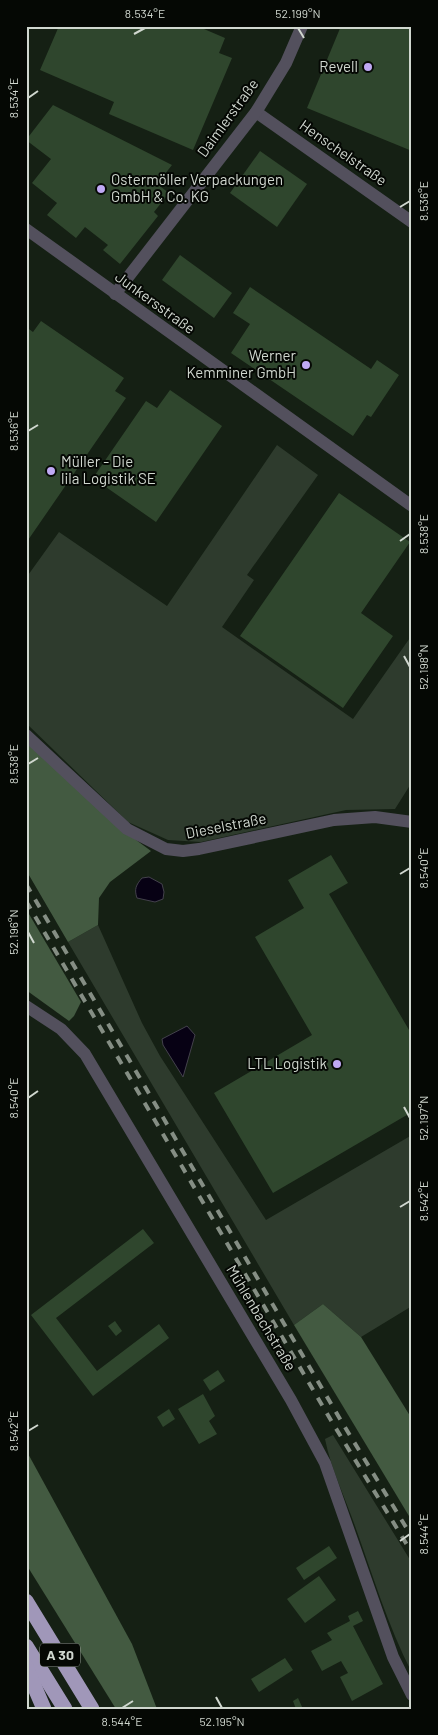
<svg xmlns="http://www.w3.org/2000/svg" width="438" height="1735" viewBox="0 0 438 1735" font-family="Barlow,sans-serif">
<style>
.green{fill:#2e3b2d}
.forest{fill:#435a41}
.water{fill:#070114;stroke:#43414c}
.building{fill:#2f462d}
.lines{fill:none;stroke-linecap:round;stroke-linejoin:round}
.minor{stroke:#53505d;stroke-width:12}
.motorway{stroke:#a097b9;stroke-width:15}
.rail{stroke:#858e84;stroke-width:4;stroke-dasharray:9 9;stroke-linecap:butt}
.ticks{fill:none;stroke:#d0d7cf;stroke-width:2}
.poi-dot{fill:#bfa9f4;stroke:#050804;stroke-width:2}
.labels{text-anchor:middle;stroke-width:4;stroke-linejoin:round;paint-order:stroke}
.shield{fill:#050804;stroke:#939992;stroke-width:1}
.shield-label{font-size:14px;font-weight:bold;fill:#d0d7cf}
.poi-label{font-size:15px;fill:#d0d7cf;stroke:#050804;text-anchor:end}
.street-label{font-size:15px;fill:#d0d7cf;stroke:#050804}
.neatline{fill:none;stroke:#d0d7cf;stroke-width:2}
.ticks-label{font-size:12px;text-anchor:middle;fill:#d0d7cf}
</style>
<rect width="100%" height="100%" fill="#152014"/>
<g class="green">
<polygon points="277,445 318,475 247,575 254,580 222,627 353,719 412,635 412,782 395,809 346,810 201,842 168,840 128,822 26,723 26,578 59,532 167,606"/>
<polygon points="98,925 142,1023 160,1056 266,1220 412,1135 412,1306 361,1337 323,1304 294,1325 68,942"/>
<path d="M 333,1435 L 412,1563 L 412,1673 C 388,1626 373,1576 355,1526 C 345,1497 331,1469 325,1439 Z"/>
</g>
<g class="forest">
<polygon points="26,741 124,831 151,851 110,882 99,898 98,925 68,942 26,870"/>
<polygon points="26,909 81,1002 74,1016 69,1021 26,990"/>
<polygon points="323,1304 361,1337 412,1419 412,1521 294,1325"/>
<polygon points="26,1450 132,1644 157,1709 116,1709 26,1564"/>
</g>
<g class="water">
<path d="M 149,877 L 162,884 L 164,892 L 163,899 L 155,902 L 137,898 C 134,889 136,885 142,878 Z"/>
<polygon points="187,1026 195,1035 183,1077 163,1045 162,1039"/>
</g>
<g class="building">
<polygon points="59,26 197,26 225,38 219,53 232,58 193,150 109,114 114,102 40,70"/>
<polygon points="341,26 412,26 412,151 307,108"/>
<polygon points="53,105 172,165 157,184 169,193 154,212 158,216 120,264 103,250 108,245 85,227 76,238 47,215 57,203 32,183 51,159 26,140"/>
<polygon points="260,151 307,184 277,227 230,193"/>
<polygon points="180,255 232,293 214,318 162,280"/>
<polygon points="250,287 371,369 377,360 399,375 371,417 367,415 353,436 231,353 250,324 233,313"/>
<polygon points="41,321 124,378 115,391 126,398 26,543 26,327 33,332"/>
<polygon points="170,390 222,426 156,522 93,478 146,401 157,408"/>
<polygon points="339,493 410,542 361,613 393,636 343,708 240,636"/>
<polygon points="331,855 348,883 329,894 412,1035 412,1112 273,1193 214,1093 312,1035 255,937 304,908 288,880"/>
<polygon points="143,1229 154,1243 56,1318 97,1371 159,1324 169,1338 93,1396 31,1315"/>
<polygon points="115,1321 122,1331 116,1336 108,1326"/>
<polygon points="218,1370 225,1381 210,1391 203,1380"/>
<polygon points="203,1394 215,1416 209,1421 217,1434 199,1444 178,1409"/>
<polygon points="169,1409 175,1419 163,1427 157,1417"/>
<polygon points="329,1546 337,1558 304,1580 296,1568"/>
<polygon points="319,1576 336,1600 305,1623 287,1599"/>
<polygon points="358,1611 363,1621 353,1626 383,1684 352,1701 340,1677 348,1673 341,1661 322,1671 311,1651 332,1640 327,1633 350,1621 348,1616"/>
<polygon points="285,1658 293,1670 259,1692 251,1679"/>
<polygon points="298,1698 303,1709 296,1709 293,1701"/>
</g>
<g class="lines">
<g class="minor">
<polyline points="256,112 412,222"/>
<polyline points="26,229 412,506"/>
<polyline points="115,294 256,112 286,63 302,26"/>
<polyline points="26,735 127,829 166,849 183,851 199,849 334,820 375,817 412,822"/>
<polyline points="26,1006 61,1029 85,1054 291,1400 325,1463 393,1657 412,1695"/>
</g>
<g class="motorway">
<polyline points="26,1601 92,1709"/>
<polyline points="26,1646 65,1709"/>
<polyline points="26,1667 44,1709"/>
</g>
<g class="rail">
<polyline points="26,884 340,1419 412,1537"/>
<polyline points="26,901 332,1422 412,1553"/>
</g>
</g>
<path class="ticks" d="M 298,28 L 304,38M 134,34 L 145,28M 28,98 L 38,91M 400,207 L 410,201M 28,431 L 38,425M 400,541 L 410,534M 404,656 L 410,667M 28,764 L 38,758M 400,874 L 410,868M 28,932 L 34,943M 28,1098 L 38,1091M 404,1107 L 410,1118M 400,1207 L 410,1201M 28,1431 L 38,1425M 400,1541 L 410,1534M 216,1697 L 222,1708M 122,1708 L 133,1701"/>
<g class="poi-dot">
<circle cx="368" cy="67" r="5"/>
<circle cx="101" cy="189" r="5"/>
<circle cx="306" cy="365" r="5"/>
<circle cx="51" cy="471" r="5"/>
<circle cx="337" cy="1064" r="5"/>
</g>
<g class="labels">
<rect class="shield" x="40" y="1643.5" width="40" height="23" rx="4"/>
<g class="shield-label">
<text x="60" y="1660">A 30</text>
</g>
<g class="poi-label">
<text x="358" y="72">Revell</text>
<text x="111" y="185" text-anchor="start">Ostermöller Verpackungen<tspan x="111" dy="17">GmbH &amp; Co. KG</tspan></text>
<text x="296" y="361">Werner<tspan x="296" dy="17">Kemminer GmbH</tspan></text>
<text x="61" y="467" text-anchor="start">Müller - Die<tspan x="61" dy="17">lila Logistik SE</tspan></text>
<text x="327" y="1069">LTL Logistik</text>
</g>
<g class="street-label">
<text transform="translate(228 118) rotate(-54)" y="5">Daimlerstraße</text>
<text transform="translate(343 153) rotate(35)" y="5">Henschelstraße</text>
<text transform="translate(155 303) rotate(36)" y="5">Junkersstraße</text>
<text transform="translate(226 826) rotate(-11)" y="5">Dieselstraße</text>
<text transform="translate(261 1318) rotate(59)" y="5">Mühlenbachstraße</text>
</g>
</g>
<rect width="438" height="1735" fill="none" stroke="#050804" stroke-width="55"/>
<rect x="28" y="28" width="382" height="1680" class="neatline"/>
<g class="ticks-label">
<text x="145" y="18">8.534°E</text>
<text x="298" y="18">52.199°N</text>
<text transform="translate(14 98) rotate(-90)" y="4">8.534°E</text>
<text transform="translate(424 201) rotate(-90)" y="4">8.536°E</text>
<text transform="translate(14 431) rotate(-90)" y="4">8.536°E</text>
<text transform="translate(424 534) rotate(-90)" y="4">8.538°E</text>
<text transform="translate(424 667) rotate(-90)" y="4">52.198°N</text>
<text transform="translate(14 764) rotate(-90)" y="4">8.538°E</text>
<text transform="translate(424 868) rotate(-90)" y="4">8.540°E</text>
<text transform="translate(14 932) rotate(-90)" y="4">52.196°N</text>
<text transform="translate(14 1098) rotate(-90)" y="4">8.540°E</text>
<text transform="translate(424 1118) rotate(-90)" y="4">52.197°N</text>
<text transform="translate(424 1201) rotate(-90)" y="4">8.542°E</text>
<text transform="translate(14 1431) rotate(-90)" y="4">8.542°E</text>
<text transform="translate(424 1534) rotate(-90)" y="4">8.544°E</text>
<text x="122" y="1726">8.544°E</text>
<text x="222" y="1726">52.195°N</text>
</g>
</svg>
